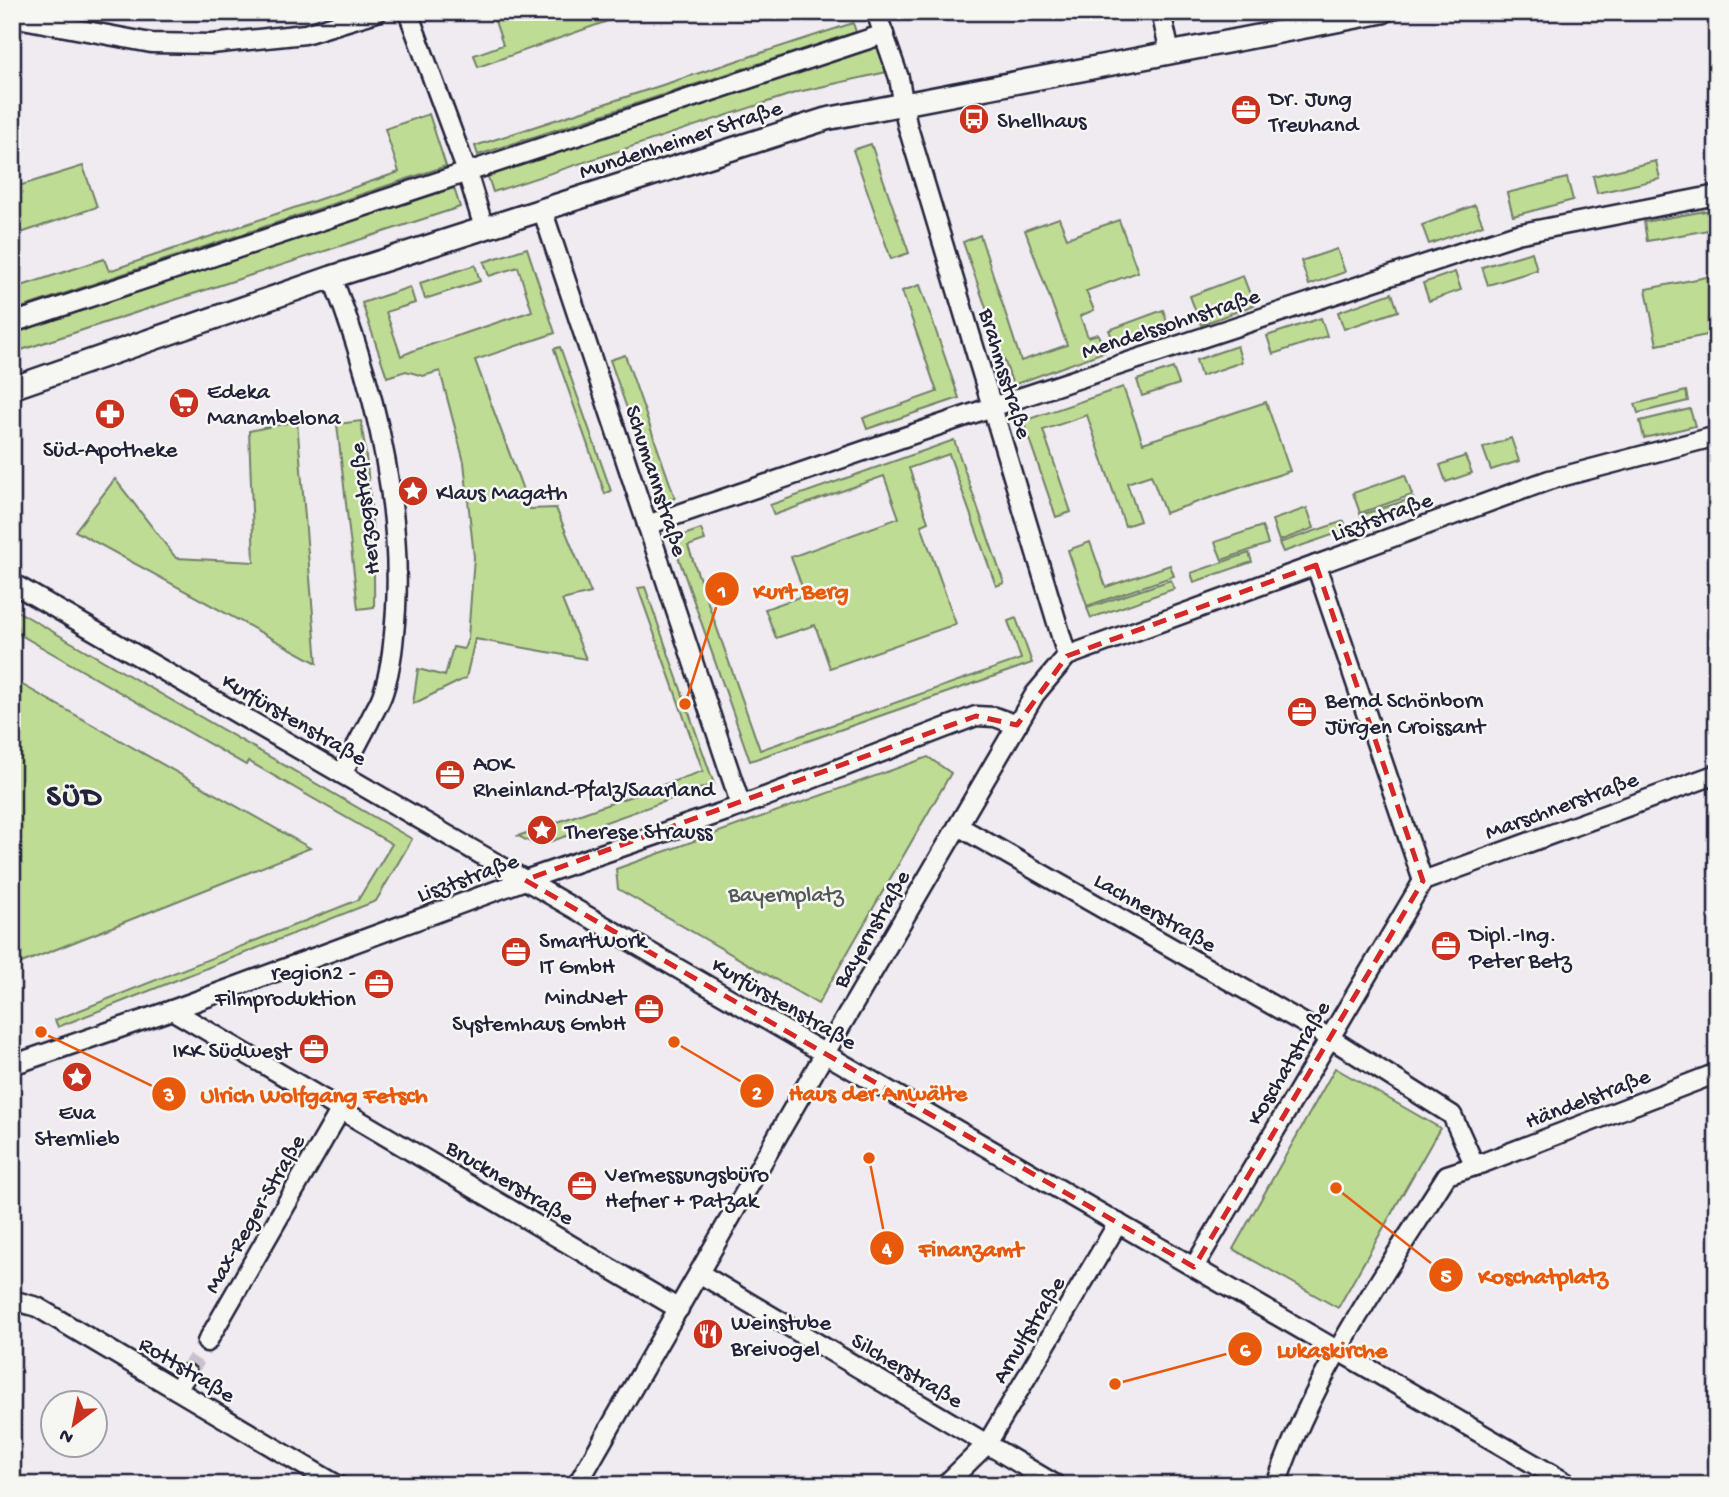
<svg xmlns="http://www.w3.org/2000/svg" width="1729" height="1497" viewBox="0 0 1729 1497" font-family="'Gochi Hand',sans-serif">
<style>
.green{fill:#bfdc94;stroke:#707f68;stroke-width:2}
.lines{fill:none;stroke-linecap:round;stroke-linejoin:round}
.minor-tunnel{stroke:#c7c2cd;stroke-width:18;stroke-dasharray:18 9;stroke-linecap:butt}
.minor-casing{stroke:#22223b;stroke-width:23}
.tertiary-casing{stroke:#22223b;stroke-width:26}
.minor{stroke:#f6f6f2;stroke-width:18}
.tertiary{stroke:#f6f6f2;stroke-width:21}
.marked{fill:none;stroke:#d62828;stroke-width:5;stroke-dasharray:14 9;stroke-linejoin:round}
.labels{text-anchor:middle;stroke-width:5;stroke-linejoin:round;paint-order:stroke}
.poi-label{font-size:23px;fill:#22223b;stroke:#f6f6f2;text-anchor:start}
.street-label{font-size:23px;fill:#22223b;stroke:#f6f6f2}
.park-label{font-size:23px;fill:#515a56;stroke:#f6f6f2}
.district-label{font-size:30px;font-weight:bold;letter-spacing:2px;fill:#22223b;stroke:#f6f6f2}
.leader{fill:none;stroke:#e8590c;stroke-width:2.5}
.callout-dot{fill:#e8590c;stroke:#f6f6f2;stroke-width:2.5}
.mark-label{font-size:21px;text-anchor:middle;font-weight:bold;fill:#fff}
.callout-label{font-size:24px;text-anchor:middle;font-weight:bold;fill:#e8590c;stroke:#f6f6f2;stroke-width:5;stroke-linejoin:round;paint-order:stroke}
</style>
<rect width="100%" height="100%" fill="#f0eaf1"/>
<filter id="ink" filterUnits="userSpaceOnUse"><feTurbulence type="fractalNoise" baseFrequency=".0143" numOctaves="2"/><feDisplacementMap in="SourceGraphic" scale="14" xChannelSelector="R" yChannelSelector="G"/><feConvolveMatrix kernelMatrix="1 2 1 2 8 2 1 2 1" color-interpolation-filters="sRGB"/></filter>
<g filter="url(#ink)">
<g class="green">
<polygon points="492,12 633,12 478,67 474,55 503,45"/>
<polygon points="853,23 856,32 478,155 475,146"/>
<polygon points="882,45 891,71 798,92 493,192 487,174"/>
<polygon points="429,114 446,166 12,311 12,289 104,259 109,271 399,172 385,129"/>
<polygon points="871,144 909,253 891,259 853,150"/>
<polygon points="1656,161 1660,179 1597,193 1593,176"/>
<polygon points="83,166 97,207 12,236 12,188"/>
<polygon points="1567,178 1573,200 1513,216 1507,193"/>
<polygon points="454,188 460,207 12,353 12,333"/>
<polygon points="1475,205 1483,225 1429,244 1422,225"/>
<polygon points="1711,210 1714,229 1647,241 1644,222"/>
<polygon points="1059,218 1067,238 1119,220 1138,272 1086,291 1094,310 1080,316 1088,337 1098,334 1104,352 1013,385 963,242 980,235 1021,361 1067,345 1025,230"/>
<polygon points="527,248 555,333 475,360 530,509 556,508 591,593 562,600 586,659 475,639 466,678 413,704 418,669 445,676 453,647 464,649 468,638 474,557 464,462 440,371 423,376 406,371 387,377 362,303 410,287 415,303 386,312 401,356 415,350 532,311 518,267 489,276 484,262"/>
<polygon points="1337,249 1345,272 1309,285 1301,261"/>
<polygon points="1532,252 1537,270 1488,285 1482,267"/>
<polygon points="475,265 480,281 425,299 420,283"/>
<polygon points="1455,272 1461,290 1429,301 1423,283"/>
<polygon points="1717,275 1717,333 1657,345 1646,289"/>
<polygon points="1243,276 1254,305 1201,325 1190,296"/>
<polygon points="920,285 959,398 867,429 863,418 937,392 902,291"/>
<polygon points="1392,293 1398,311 1344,329 1338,312"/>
<polygon points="1163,310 1169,328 1116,347 1109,330"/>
<polygon points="1321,318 1327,336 1273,354 1267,336"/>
<polygon points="1237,346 1242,362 1201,376 1196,360"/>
<polygon points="560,347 611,491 605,494 554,349"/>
<polygon points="625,355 675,498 660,503 610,360"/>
<polygon points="1173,368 1179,384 1142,396 1137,380"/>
<polygon points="1123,387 1143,443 1266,402 1290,471 1165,513 1151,475 1127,483 1140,521 1125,526 1087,415 1043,430 1071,512 1056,517 1023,421"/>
<polygon points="1686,391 1688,401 1638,413 1635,404"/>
<polygon points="1690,409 1695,426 1644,438 1640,421"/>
<polygon points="297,421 317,663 75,531 115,479 176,558 254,562 249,431"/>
<path d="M 361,421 C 371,485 375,543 374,607 L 358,609 L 337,424 Z"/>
<polygon points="1511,438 1519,461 1491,470 1483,448"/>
<polygon points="954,440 1004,583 996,586 949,454 909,468 928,522 921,525 956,624 830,668 815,625 776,638 765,609 805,595 791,557 899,518 884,476 774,515 770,505"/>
<polygon points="1465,456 1472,473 1446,482 1440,465"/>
<polygon points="1405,475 1412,495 1360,513 1353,493"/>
<polygon points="1413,498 1416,507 1364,525 1361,515"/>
<polygon points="1307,508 1314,528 1279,541 1272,520"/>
<polygon points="1344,521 1347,530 1283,552 1279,543"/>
<polygon points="1262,526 1268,544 1222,560 1215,542"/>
<polygon points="701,529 705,540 688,546 760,750 1021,659 1008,621 1016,618 1032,663 750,761 672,539"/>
<polygon points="1090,542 1106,587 1170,565 1174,576 1087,606 1068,550"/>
<polygon points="1249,553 1252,562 1194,582 1191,573"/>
<polygon points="1171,580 1174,589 1091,618 1087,608"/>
<polygon points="645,587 714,784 538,846 518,836 703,771 638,588"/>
<polygon points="12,608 412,839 376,901 58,1027 55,1020 358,900 392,844 248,761 246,765 12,630"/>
<polygon points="12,679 310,848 14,966 12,964"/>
<polygon points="928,757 951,773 818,1004 618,889 616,869"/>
<polygon points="1335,1068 1440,1128 1338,1308 1233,1249"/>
</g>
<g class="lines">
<polyline class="minor-tunnel" points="187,1374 207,1342"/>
<g class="minor-casing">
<g id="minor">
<polyline points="408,12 467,172 484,228"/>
<polyline points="876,12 899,78 907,124 1067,656"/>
<polyline points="1161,12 1170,53"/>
<polyline points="12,17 151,43 211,44 305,34 377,12"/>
<polyline points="542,209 741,806"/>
<path d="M 332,277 C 373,382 402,496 396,609 C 394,638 392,666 383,693 C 380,703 373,713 369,722 C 360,739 351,756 342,774"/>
<polyline points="12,323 884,34"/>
<polyline points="647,525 992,407 1517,234 1717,195"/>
<polyline points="1316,565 1423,881"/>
<polyline points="12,583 1570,1485"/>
<polyline points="958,826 1330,1038 1452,1115 1475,1166"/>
<polyline points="1423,881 1717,774"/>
<polyline points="172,1010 679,1309"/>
<polyline points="12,1065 172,1010 525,880 741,806 976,716 995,717 1017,725"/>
<polyline points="1194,1267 1423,881"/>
<polyline points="699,1273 1056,1485"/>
<polyline points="12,1300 37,1307 337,1485"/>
<polyline points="207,1342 341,1109"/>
<polyline points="177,1390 187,1374"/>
<polyline points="577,1485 825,1053 1035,694 1067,656 1549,480 1717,436"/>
<polyline points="945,1485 987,1444 1118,1223"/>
<path d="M 1276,1485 C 1314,1373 1384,1275 1447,1175 L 1475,1166 L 1717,1073"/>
</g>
</g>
<g class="tertiary-casing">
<polyline id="tertiary" points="12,388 332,277 826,119 1383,12"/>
</g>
<use href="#minor" class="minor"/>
<use href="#tertiary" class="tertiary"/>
</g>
</g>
<path class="marked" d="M 1316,565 L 1423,881 L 1194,1267 L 525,880 L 976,716 L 1017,725 L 1067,656 Z"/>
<defs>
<g id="office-disc" transform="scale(1.575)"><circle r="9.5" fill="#c8321e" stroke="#f6f6f2"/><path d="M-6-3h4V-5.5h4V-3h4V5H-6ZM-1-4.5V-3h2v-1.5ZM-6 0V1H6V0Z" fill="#fff"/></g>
<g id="bus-disc" transform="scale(1.575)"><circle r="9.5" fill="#c8321e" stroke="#f6f6f2"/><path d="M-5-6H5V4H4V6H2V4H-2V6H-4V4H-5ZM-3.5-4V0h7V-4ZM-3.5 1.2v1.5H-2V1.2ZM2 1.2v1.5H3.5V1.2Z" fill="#fff"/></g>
<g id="supermarket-disc" transform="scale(1.575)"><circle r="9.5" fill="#c8321e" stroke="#f6f6f2"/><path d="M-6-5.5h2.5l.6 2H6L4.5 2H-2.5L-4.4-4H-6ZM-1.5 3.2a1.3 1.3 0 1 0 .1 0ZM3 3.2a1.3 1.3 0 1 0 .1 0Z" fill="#fff"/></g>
<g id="pharmacy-disc" transform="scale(1.575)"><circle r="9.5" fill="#c8321e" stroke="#f6f6f2"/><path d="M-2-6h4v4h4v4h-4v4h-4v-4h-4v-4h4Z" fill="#fff"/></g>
<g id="sight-disc" transform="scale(1.575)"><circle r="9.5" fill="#c8321e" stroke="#f6f6f2"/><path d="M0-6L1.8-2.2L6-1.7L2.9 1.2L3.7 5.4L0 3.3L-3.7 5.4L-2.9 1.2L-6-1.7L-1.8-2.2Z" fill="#fff"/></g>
<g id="restaurant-disc" transform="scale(1.575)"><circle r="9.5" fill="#c8321e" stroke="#f6f6f2"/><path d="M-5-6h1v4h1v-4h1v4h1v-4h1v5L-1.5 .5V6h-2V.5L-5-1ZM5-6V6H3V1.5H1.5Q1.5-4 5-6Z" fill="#fff"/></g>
</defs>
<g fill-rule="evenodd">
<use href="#office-disc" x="1246" y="110"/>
<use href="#bus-disc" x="974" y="119"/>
<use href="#supermarket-disc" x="184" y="403"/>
<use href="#pharmacy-disc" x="110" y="414"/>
<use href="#sight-disc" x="413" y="491"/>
<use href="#office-disc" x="1302" y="712"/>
<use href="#office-disc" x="450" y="775"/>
<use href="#sight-disc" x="542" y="830"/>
<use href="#office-disc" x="1446" y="946"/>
<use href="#office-disc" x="516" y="952"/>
<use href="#office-disc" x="379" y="984"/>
<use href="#office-disc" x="649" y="1009"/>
<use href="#office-disc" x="314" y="1049"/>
<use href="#sight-disc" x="77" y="1077"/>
<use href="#office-disc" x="582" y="1186"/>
<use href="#restaurant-disc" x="708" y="1334"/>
</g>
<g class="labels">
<g class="poi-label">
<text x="1269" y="105">Dr. Jung<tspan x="1269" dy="26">Treuhand</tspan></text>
<text x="997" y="127">Shellhaus</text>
<text x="207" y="398">Edeka<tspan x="207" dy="26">Manambelona</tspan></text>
<text x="110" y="456" text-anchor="middle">Süd-Apotheke</text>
<text x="436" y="499">Klaus Magath</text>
<text x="1325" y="707">Bernd Schönborn<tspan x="1325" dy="26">Jürgen Croissant</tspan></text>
<text x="473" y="770">AOK<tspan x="473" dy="26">Rheinland-Pfalz/Saarland</tspan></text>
<text x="565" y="838">Therese Strauss</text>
<text x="1469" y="941">Dipl.-Ing.<tspan x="1469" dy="26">Peter Betz</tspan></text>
<text x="539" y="947">SmartWork<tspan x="539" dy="26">IT GmbH</tspan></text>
<text x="356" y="979" text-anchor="end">region2 -<tspan x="356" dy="26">Filmproduktion</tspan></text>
<text x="626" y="1004" text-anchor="end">MindNet<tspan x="626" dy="26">Systemhaus GmbH</tspan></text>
<text x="291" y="1057" text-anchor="end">IKK Südwest</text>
<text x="77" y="1119" text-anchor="middle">Eva<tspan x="77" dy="26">Sternlieb</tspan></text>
<text x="605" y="1181">Vermessungsbüro<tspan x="605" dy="26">Hefner + Patzak</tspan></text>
<text x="731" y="1329">Weinstube<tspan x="731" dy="26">Breivogel</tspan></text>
</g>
<g class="street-label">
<text transform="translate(680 138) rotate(-18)" y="8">Mundenheimer Straße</text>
<text transform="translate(1170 322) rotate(-18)" y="8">Mendelssohnstraße</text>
<text transform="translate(1007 373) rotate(73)" y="8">Brahmsstraße</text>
<text transform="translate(658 480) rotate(72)" y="8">Schumannstraße</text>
<text transform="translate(363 509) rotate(-97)" y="8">Herzogstraße</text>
<text transform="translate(1381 515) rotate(-20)" y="8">Lisztstraße</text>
<text transform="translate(295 718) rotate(30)" y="8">Kurfürstenstraße</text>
<text transform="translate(1561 804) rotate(-20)" y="8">Marschnerstraße</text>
<text transform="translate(467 876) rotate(-20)" y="8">Lisztstraße</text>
<text transform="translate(1156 911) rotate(30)" y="8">Lachnerstraße</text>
<text transform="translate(870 928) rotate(-60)" y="8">Bayernstraße</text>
<text transform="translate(785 1002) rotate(30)" y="8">Kurfürstenstraße</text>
<text transform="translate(1287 1062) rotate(-59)" y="8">Koschatstraße</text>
<text transform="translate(1587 1097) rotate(-21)" y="8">Händelstraße</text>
<text transform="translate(511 1181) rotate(31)" y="8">Brucknerstraße</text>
<text transform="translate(253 1213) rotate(-60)" y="8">Max-Reger-Straße</text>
<text transform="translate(1027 1329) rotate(-59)" y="8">Arnulfstraße</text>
<text transform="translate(188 1368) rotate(31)" y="8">Rottstraße</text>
<text transform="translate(908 1369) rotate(31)" y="8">Silcherstraße</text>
</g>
<g class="park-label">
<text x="786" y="901">Bayernplatz</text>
</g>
<g class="district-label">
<text x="75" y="805">SÜD</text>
</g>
</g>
<path class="leader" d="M685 704L722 589M674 1042L757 1091M41 1032L169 1094M869 1158L887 1248M1336 1188L1446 1275M1115 1384L1245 1349"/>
<g class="callout-dot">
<circle cx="685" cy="704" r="7"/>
<circle cx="674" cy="1042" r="7"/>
<circle cx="41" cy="1032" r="7"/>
<circle cx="869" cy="1158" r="7"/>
<circle cx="1336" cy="1188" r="7"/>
<circle cx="1115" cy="1384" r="7"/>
<circle cx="722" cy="589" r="18"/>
<circle cx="757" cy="1091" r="18"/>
<circle cx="169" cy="1094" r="18"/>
<circle cx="887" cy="1248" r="18"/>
<circle cx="1446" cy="1275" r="18"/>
<circle cx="1245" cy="1349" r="18"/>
</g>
<g class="mark-label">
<text x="722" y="597">1</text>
<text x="757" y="1099">2</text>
<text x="169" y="1101">3</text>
<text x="887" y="1255">4</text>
<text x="1446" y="1282">5</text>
<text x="1245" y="1356">6</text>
</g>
<g class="callout-label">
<text x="801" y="598">Kurt Berg</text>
<text x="878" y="1100">Haus der Anwälte</text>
<text x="314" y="1102">Ulrich Wolfgang Fetsch</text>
<text x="971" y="1256">Finanzamt</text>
<text x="1543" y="1283">Koschatplatz</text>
<text x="1332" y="1357">Lukaskirche</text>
</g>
<rect width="1729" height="1497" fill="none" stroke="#f6f6f2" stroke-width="42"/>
<rect x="21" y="21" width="1687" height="1455" fill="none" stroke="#22223b" stroke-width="2.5" filter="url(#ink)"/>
<g transform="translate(74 1424) rotate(212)"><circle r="33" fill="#f6f6f2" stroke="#a1a1a9" stroke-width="2"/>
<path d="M0-5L12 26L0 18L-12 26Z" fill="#c8321e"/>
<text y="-10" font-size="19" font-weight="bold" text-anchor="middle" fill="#22223b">N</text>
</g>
</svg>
